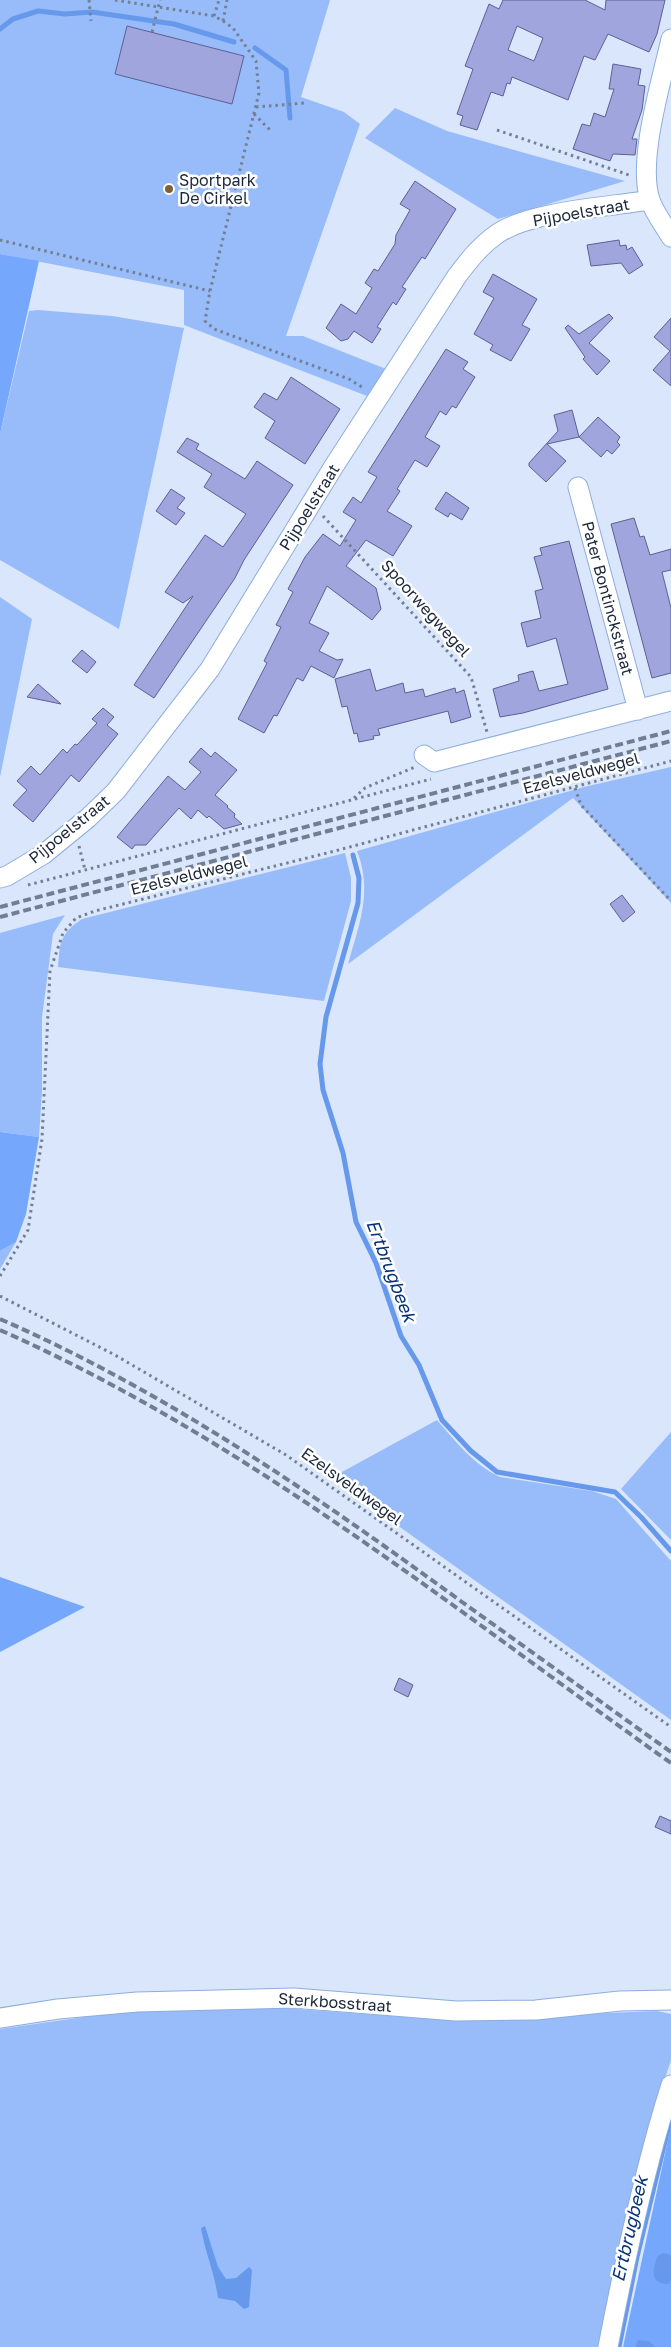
<svg xmlns="http://www.w3.org/2000/svg" width="671" height="2347" viewBox="0 0 671 2347" font-family="'Golos Text',sans-serif">
<style>
.green{fill:#97bcf9}
.forest{fill:#75a7fc}
.water{fill:#6698ec}
.lines{fill:none;stroke-linecap:round;stroke-linejoin:round}
.stream{stroke:#6698ec;stroke-width:5}
.building{fill:#a0a5dd;stroke:#5d6093;fill-rule:evenodd}
.minor-casing{stroke:#8eaddf;stroke-width:21}
.path{stroke:#737f94;stroke-width:3;stroke-dasharray:2.5 4;stroke-linecap:butt}
.minor{stroke:#fff;stroke-width:19}
.rail{stroke:#717d92;stroke-width:4;stroke-dasharray:8 4;stroke-linecap:butt}
.poi-dot{fill:#7c6234;stroke:#fff;stroke-width:2}
.labels{text-anchor:middle;stroke-width:5;stroke-linejoin:round;paint-order:stroke}
.poi-label{font-size:16px;fill:#1b273b;stroke:#fff;text-anchor:start}
.street-label{font-size:16px;fill:#1b273b;stroke:#fff}
.water-label{font-size:18px;font-style:italic;fill:#05327b;stroke:#fff}
</style>
<rect width="100%" height="100%" fill="#d9e6fc"/>
<g class="green">
<polygon points="0,0 330,0 301,97 344,112 360,124 286,336 303,336 386,369 367,396 184,325 184,290 0,254"/>
<polygon points="395,108 447,131 625,181 498,219 365,138"/>
<polygon points="38,310 112,316 184,328 119,629 0,560 0,434 29,311"/>
<polygon points="0,597 32,619 0,777"/>
<path d="M 671,767 L 671,903 L 573,798 L 348,964 C 359,924 373,892 357,851 L 584,787 Z"/>
<path d="M 345,853 L 351,878 L 351,901 L 324,1001 L 58,967 C 60,942 60,934 82,919 Z"/>
<polygon points="65,915 53,934 42,1017 42,1091 39,1137 0,1132 0,933"/>
<polygon points="16,1242 0,1269 0,1251"/>
<path d="M 437,1420 C 455,1441 474,1465 500,1477 L 592,1491 L 616,1499 L 671,1561 L 671,1720 L 331,1478 Z"/>
<polygon points="671,1432 671,1540 621,1489"/>
<polygon points="270,2007 446,2020 657,2011 671,2014 671,2060 654,2112 620,2240 599,2347 0,2347 0,2029 119,2012"/>
</g>
<g class="forest">
<polygon points="0,254 39,261 0,434"/>
<polygon points="0,1132 39,1137 26,1214 16,1242 0,1251"/>
<polygon points="0,1577 85,1607 0,1652"/>
<polygon points="671,2126 671,2347 623,2347"/>
</g>
<g class="water">
<path d="M 205,2226 L 218,2267 L 226,2279 L 236,2278 L 249,2267 L 252,2270 L 249,2307 L 244,2309 L 235,2301 L 218,2298 C 215,2274 205,2252 201,2228 Z"/>
<path d="M 663,2253 L 671,2255 L 671,2281 L 668,2284 C 649,2283 653,2271 657,2257 Z"/>
<polygon points="638,2340 649,2341 655,2347 635,2347"/>
</g>
<g class="lines">
<g class="stream">
<polyline points="0,29 13,19 38,11 65,14 92,12 174,24 234,42"/>
<polyline points="255,48 286,70 290,118"/>
<polyline points="353,855 359,878 358,903 326,1017 320,1064 323,1090 343,1153 356,1222 376,1263 401,1336 419,1365 442,1420 471,1451 497,1472 615,1492 641,1517 671,1551"/>
<polyline points="619,2347 637,2257 671,2117"/>
</g>
</g>
<g class="building">
<path d="M 503,0 L 585,0 L 605,10 L 606,0 L 665,0 L 657,34 L 649,52 L 608,34 L 595,60 L 584,56 L 568,100 L 512,77 L 510,84 L 507,83 L 503,96 L 491,92 L 477,130 L 460,125 L 463,116 L 457,114 L 473,69 L 465,66 L 489,4 L 499,9 ZM 517,26 L 543,38 L 534,61 L 508,50 Z"/>
<polygon points="127,26 244,56 232,104 115,74"/>
<polygon points="613,64 641,69 638,85 645,86 642,110 632,139 637,139 635,155 613,154 610,161 573,149 582,124 590,126 594,113 605,117 614,89 609,89"/>
<polygon points="415,181 456,209 425,259 422,257 402,287 406,289 396,305 393,302 377,327 381,329 372,343 354,331 348,339 341,341 326,328 341,304 356,314 372,288 365,283 374,269 378,271 395,244 396,235 410,210 400,204"/>
<polygon points="619,240 620,246 626,245 627,250 632,247 643,265 629,274 621,263 591,266 587,245"/>
<polygon points="493,274 537,299 522,325 530,329 511,361 490,350 493,345 474,334 494,298 483,292"/>
<polygon points="609,314 613,318 589,343 610,361 597,375 583,359 585,357 565,328 568,325 579,334"/>
<polygon points="671,318 671,386 653,370 670,351 654,337"/>
<polygon points="446,349 468,362 463,369 475,377 456,408 452,406 446,415 440,411 425,437 440,446 427,467 415,460 397,489 400,491 387,511 412,526 393,556 366,540 346,566 376,588 381,609 372,620 327,586 309,623 329,633 319,651 337,660 343,659 334,678 311,666 303,681 297,678 277,716 274,715 264,733 238,719 267,663 264,661 281,627 276,625 293,592 288,589 305,557 323,534 340,546 356,520 343,512 353,497 361,503 377,477 368,472"/>
<polygon points="291,377 340,409 305,464 265,438 275,421 254,407 264,393 277,400"/>
<polygon points="572,410 579,437 547,444 566,461 546,482 529,466 529,463 558,431 554,415"/>
<polygon points="598,417 620,437 617,442 620,445 612,454 607,450 601,457 579,437"/>
<polygon points="187,438 199,444 196,449 245,479 257,461 293,485 244,560 235,578 154,698 134,685 193,596 183,603 165,592 205,535 223,547 246,514 204,487 212,474 177,452"/>
<polygon points="171,489 185,498 177,508 185,513 176,525 156,511"/>
<polygon points="446,492 469,508 462,520 450,513 448,517 435,509"/>
<polygon points="634,518 640,537 644,536 650,555 671,549 671,570 662,572 671,608 671,673 652,678 611,524"/>
<polygon points="569,541 608,689 523,713 500,717 493,689 519,681 518,675 533,671 539,691 568,684 556,638 527,647 521,623 541,618 535,591 543,589 534,557 542,555 540,548"/>
<polygon points="82,650 96,662 87,673 72,661"/>
<polygon points="370,669 376,691 403,683 405,693 423,689 425,697 455,688 456,693 464,690 471,717 451,723 448,711 378,729 380,735 373,736 374,739 359,742 357,733 354,734 347,706 342,707 335,679"/>
<polygon points="38,684 61,704 27,697"/>
<polygon points="103,708 114,717 107,725 118,734 79,782 71,775 33,822 13,805 27,790 17,781 31,766 40,775 63,749 67,753 75,744 77,745 97,723 92,719"/>
<polygon points="201,748 211,757 215,752 237,770 215,795 228,806 227,807 235,814 234,817 242,824 224,829 209,816 207,818 198,810 191,819 179,808 146,845 135,845 132,849 117,837 168,776 185,790 201,772 189,762"/>
<polygon points="622,895 635,912 623,922 610,904"/>
<polygon points="399,1678 413,1685 408,1697 394,1690"/>
<polygon points="660,1816 671,1821 671,1834 655,1827"/>
</g>
<g class="lines">
<g class="minor-casing">
<g id="minor">
<path d="M 671,39 C 662,80 637,160 650,200 C 654,212 664,225 671,237"/>
<polyline points="578,487 638,710"/>
<polyline points="424,755 434,762 671,701"/>
<path d="M 0,878 L 7,876 L 44,854 L 88,818 L 116,791 L 210,669 L 334,466 L 457,276 C 469,260 480,246 497,234 C 530,211 609,207 650,200"/>
<polyline points="0,2018 58,2009 137,2002 294,1998 456,2011 536,2010 620,2001 671,2000"/>
<path d="M 608,2347 C 625,2259 644,2170 671,2085"/>
</g>
</g>
<g class="path">
<polyline points="89,0 91,21"/>
<polyline points="115,0 214,16 223,21 233,28 256,61 259,93 210,291 205,321 214,329 349,379 365,389"/>
<polyline points="214,16 219,0"/>
<polyline points="223,21 227,0"/>
<polyline points="152,32 160,0"/>
<polyline points="256,107 305,103"/>
<polyline points="254,114 272,132"/>
<polyline points="497,130 629,175"/>
<polyline points="0,240 210,291"/>
<polyline points="323,516 471,677 487,732"/>
<polyline points="575,788 581,805 671,901"/>
<polyline points="354,798 365,788 415,767"/>
<polyline points="79,846 85,870"/>
<polyline points="28,885 431,779"/>
<polyline points="0,1276 28,1230 42,1139 50,971 63,933 76,918 95,911 331,852 671,761"/>
<polyline points="0,1296 115,1355 286,1455 671,1727"/>
</g>
<use href="#minor" class="minor"/>
<g class="rail">
<polyline points="0,907 671,731"/>
<polyline points="0,917 671,741"/>
<path d="M 0,1319 C 167,1392 315,1495 462,1602 C 532,1652 601,1702 671,1752"/>
<path d="M 0,1330 C 246,1439 453,1609 671,1763"/>
</g>
</g>
<circle class="poi-dot" cx="169" cy="189" r="5"/>
<g class="labels">
<g class="poi-label">
<text x="179" y="186">Sportpark<tspan x="179" dy="18">De Cirkel</tspan></text>
</g>
<g class="street-label">
<text transform="translate(581 212) rotate(-10)" y="6">Pijpoelstraat</text>
<text transform="translate(309 507) rotate(-58)" y="6">Pijpoelstraat</text>
<text transform="translate(608 598) rotate(75)" y="6">Pater Bontinckstraat</text>
<text transform="translate(426 608) rotate(48)" y="6">Spoorwegwegel</text>
<text transform="translate(581 773) rotate(-15)" y="6">Ezelsveldwegel</text>
<text transform="translate(69 829) rotate(-39)" y="6">Pijpoelstraat</text>
<text transform="translate(189 875) rotate(-14)" y="6">Ezelsveldwegel</text>
<text transform="translate(352 1486) rotate(36)" y="6">Ezelsveldwegel</text>
<text transform="translate(335 2002) rotate(4)" y="6">Sterkbosstraat</text>
</g>
<g class="water-label">
<text transform="translate(391 1271) rotate(69)" y="6">Ertbrugbeek</text>
<text transform="translate(630 2229) rotate(-77)" y="6">Ertbrugbeek</text>
</g>
</g>
</svg>
